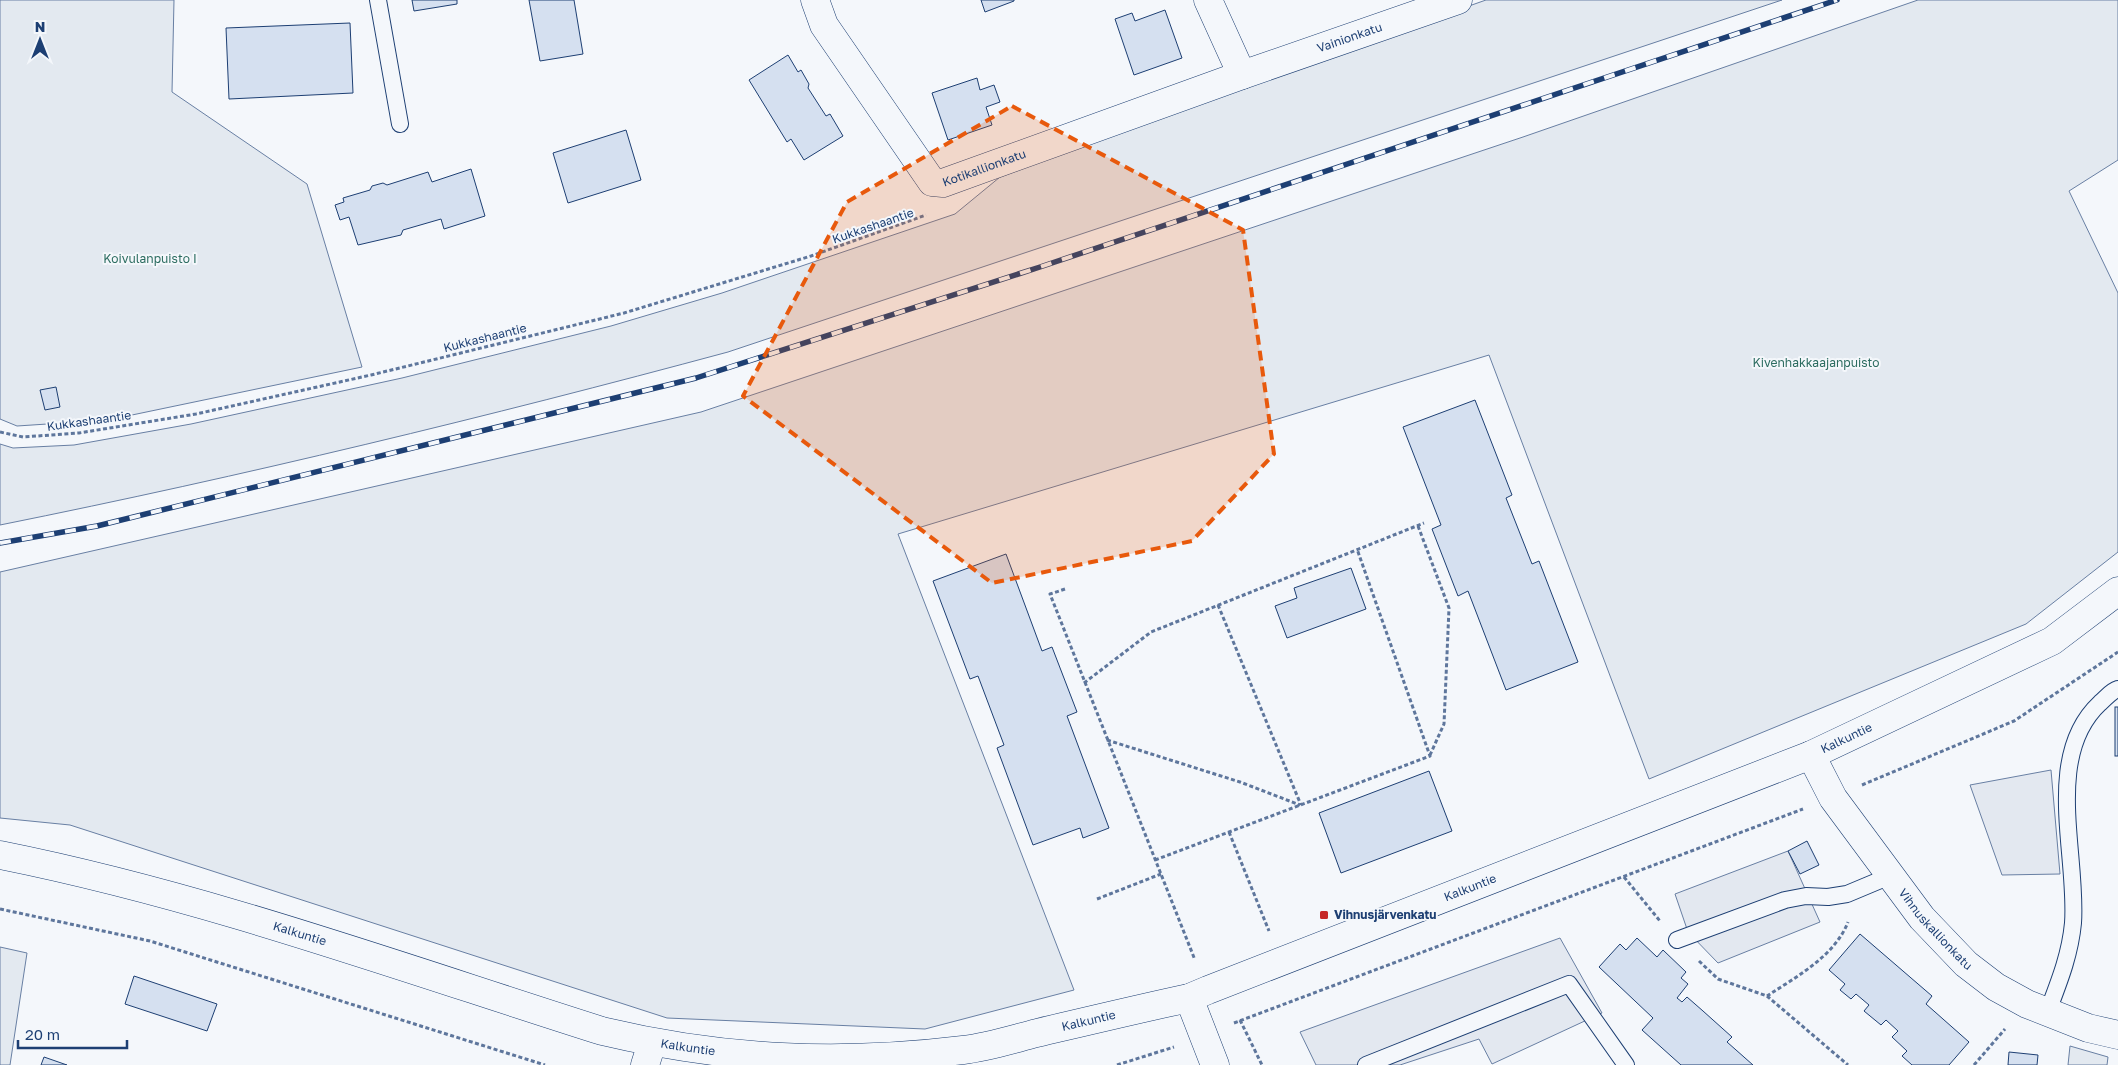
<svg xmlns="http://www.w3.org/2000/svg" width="2118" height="1065" viewBox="0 0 2118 1065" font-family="'Golos Text',sans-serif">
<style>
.green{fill:#e3e9f0;stroke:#687fa3}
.parking{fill:#e3e8f0;stroke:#687fa3}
.building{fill:#d5e0f0;stroke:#1d3f73}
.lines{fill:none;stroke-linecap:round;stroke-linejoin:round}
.service-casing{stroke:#1d3f73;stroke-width:18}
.minor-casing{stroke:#1d3f73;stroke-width:29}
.tertiary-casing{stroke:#1d3f73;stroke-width:29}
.path{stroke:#5e769c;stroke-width:3;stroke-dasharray:4 2.5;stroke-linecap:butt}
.service{stroke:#f4f7fb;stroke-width:16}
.minor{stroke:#f4f7fb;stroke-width:28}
.tertiary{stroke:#f4f7fb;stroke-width:28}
.rail-casing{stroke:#1d3f73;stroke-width:5.5}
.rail{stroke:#f4f7fb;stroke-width:4;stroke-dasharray:11;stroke-linecap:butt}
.marked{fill:#e8590c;fill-opacity:0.2;stroke:#e8590c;stroke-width:4;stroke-dasharray:10 6;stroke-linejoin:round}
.poi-dot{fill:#c62828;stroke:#f4f7fb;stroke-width:2}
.labels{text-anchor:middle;stroke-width:4;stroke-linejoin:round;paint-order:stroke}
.street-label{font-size:12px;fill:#1d3f73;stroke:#f4f7fb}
.park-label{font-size:12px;fill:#2c6c60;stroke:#f4f7fb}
.poi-label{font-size:12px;font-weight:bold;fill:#1d3f73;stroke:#f4f7fb;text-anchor:start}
</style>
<rect width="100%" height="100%" fill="#f4f7fb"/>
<g class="green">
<polygon points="0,0 174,0 172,92 307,184 362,367 108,420 17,426 0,419"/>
<path d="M 1486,0 L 1782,0 L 728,352 C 487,417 244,476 0,525 L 0,444 L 13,448 L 74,445 L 191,424 L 402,378 L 611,326 L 722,293 L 955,214 L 1000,177 L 1264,78 Z"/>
<polygon points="1918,0 2118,0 2118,160 2069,191 2118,293 2118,552 2026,624 1649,779 1489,355 898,534 1074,990 925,1029 667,1018 70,825 0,818 0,572 701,412 1523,137"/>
<polygon points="0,947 27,953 10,1065 0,1065"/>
<polygon points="2070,1046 2108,1057 2107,1065 2068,1065"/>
</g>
<g class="parking">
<polygon points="2051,770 2060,874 2002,875 1970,785"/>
<polygon points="1788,851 1820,922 1718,963 1688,932 1675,894"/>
<polygon points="1560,938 1602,1013 1492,1064 1479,1039 1400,1065 1316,1065 1300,1032"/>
</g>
<g class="building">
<polygon points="412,0 457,0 457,4 414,11"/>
<polygon points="529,0 574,0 583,54 540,61"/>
<polygon points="981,0 1014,0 1014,1 985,12"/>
<polygon points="1165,10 1182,58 1134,75 1115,19 1132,13 1135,21"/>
<polygon points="350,23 353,93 229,99 226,28"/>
<polygon points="788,55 798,72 801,70 809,84 808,88 826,116 830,114 843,136 804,160 791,139 787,142 749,80"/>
<polygon points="977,78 980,90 994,85 1000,102 986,107 992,125 948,140 932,93"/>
<polygon points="626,130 641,180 568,203 553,153"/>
<polygon points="471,169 485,216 444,229 441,219 403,230 401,235 358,245 349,217 340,220 335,205 344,202 343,198 370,190 372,186 383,183 387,185 428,172 432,182"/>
<polygon points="56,387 60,407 45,410 40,390"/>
<polygon points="1475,400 1512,495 1506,498 1532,564 1539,561 1578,662 1506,690 1468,591 1458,596 1432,529 1441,525 1403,427"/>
<polygon points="1006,554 1042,651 1052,647 1077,712 1067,716 1109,828 1083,838 1080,828 1033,845 997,748 1004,745 978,676 970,679 933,581"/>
<polygon points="1351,568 1366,609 1287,638 1275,606 1297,598 1294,588"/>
<rect x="2115" y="707" width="3" height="49"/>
<polygon points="1429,771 1452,831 1341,873 1319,813"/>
<polygon points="1807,841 1819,865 1800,874 1788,851"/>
<polygon points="1860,934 1932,996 1926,1004 1969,1042 1949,1065 1912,1065 1902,1056 1907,1051 1892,1037 1898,1031 1886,1020 1881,1025 1864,1011 1869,1005 1856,994 1851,999 1840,990 1845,984 1829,970"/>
<polygon points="1637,938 1657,957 1663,950 1686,972 1681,978 1688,984 1677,998 1682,1002 1687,997 1703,1011 1732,1037 1727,1042 1753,1065 1681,1065 1642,1030 1653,1018 1599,967 1620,944 1626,950"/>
<polygon points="134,976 217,1004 207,1031 125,1004"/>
<polygon points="2009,1052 2038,1055 2037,1065 2008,1065"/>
<polygon points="44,1057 67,1065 41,1065"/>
</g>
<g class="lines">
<g class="service-casing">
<g id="service">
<polyline points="378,0 400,124"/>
<polyline points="1677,940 1785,900 1806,896 1828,897 1847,894 1890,876"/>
<path d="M 2048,1011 C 2059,982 2070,955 2073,923 C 2078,855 2043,756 2100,703 C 2106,698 2111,691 2118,689"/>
<polyline points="1366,1065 1569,984 1626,1065"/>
</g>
</g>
<g class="minor-casing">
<g id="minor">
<path id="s1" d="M 815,0 L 824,25 L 932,182 L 943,183 L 1242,75 L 1458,0"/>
<polyline points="1208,0 1242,75"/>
<path id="s2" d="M 1811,755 L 1833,798 L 1922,918 L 1966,964 L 1996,987 L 2027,1004 L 2088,1028 L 2118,1035"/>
<polyline points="1189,998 1215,1065"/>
<polyline points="645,1065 652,1043"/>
</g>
</g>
<g class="tertiary-casing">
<g id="tertiary">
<path id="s3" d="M 0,855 C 205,896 403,968 602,1031 C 724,1060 839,1065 963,1050 C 988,1047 1013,1039 1037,1033 C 1088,1021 1138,1009 1189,998 L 1208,990 L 1811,755 L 2052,641 L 2118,591"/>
</g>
</g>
<g class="path">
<polyline points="0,432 23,437 79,433 196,414 371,375 624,313 811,256 926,215"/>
<polyline points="1418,526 1449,608 1444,724 1430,755"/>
<polyline points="1065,589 1050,594 1195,960"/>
<polyline points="1218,605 1301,805"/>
<polyline points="1084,683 1151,632 1424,523"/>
<polyline points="1107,740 1240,782 1300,805"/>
<polyline points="1862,785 2014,721 2118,652"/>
<polyline points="1229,832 1269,931"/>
<polyline points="1155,860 1430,756 1357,549"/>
<polyline points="1624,877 1660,921"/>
<polyline points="1097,899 1161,874"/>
<polyline points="0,909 150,941 545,1065"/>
<polyline points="1699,961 1718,979 1767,996 1848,1065"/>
<path d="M 1767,996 C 1796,977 1835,956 1848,922"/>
<polyline points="1240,1020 1262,1065"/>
<polyline points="1234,1023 1803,809"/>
<polyline points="1117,1065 1174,1047"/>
<polyline points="1974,1065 2005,1029"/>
</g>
<use href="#service" class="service"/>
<use href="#minor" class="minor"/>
<use href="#tertiary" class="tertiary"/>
<g class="rail-casing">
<polyline id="rail" points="0,543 97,526 696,378 1040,267 1837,0"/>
</g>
<use href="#rail" class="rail"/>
</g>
<path class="marked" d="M 1012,106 L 1243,230 L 1274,454 L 1192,541 L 992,583 L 743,396 L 847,202 Z"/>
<rect class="poi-dot" x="1319" y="910" width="10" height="10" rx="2.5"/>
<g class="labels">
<g class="street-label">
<text dy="4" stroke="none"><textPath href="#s1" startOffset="660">Vainionkatu</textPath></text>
<text dy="4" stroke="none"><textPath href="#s1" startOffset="272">Kotikallionkatu</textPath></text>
<text transform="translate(873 226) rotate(-19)" y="4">Kukkashaantie</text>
<text transform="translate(485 338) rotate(-14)" y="4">Kukkashaantie</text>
<text transform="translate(89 421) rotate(-8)" y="4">Kukkashaantie</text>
<text dy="4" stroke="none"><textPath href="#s3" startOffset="1930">Kalkuntie</textPath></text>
<text dy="4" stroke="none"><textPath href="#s3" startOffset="1525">Kalkuntie</textPath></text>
<text dy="4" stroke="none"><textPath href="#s2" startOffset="215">Vihnuskallionkatu</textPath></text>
<text dy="4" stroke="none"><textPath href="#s3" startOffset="310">Kalkuntie</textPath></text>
<text dy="4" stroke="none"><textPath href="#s3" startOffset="1120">Kalkuntie</textPath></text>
<text dy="4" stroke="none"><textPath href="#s3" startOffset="715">Kalkuntie</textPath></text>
</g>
<g class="park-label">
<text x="150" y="263">Koivulanpuisto I</text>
<text x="1816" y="367">Kivenhakkaajanpuisto</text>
</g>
<g class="poi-label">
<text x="1334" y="919">Vihnusjärvenkatu</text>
</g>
</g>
<g transform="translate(40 40)" stroke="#f4f7fb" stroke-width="4" paint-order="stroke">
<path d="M0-4L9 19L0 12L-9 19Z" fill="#1d3f73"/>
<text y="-8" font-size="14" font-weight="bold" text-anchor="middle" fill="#1d3f73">N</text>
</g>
<path d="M18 1040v8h109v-8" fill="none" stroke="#1d3f73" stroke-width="2.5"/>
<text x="25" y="1040" font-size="15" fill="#1d3f73" stroke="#f4f7fb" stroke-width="4" paint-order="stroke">20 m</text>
</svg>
